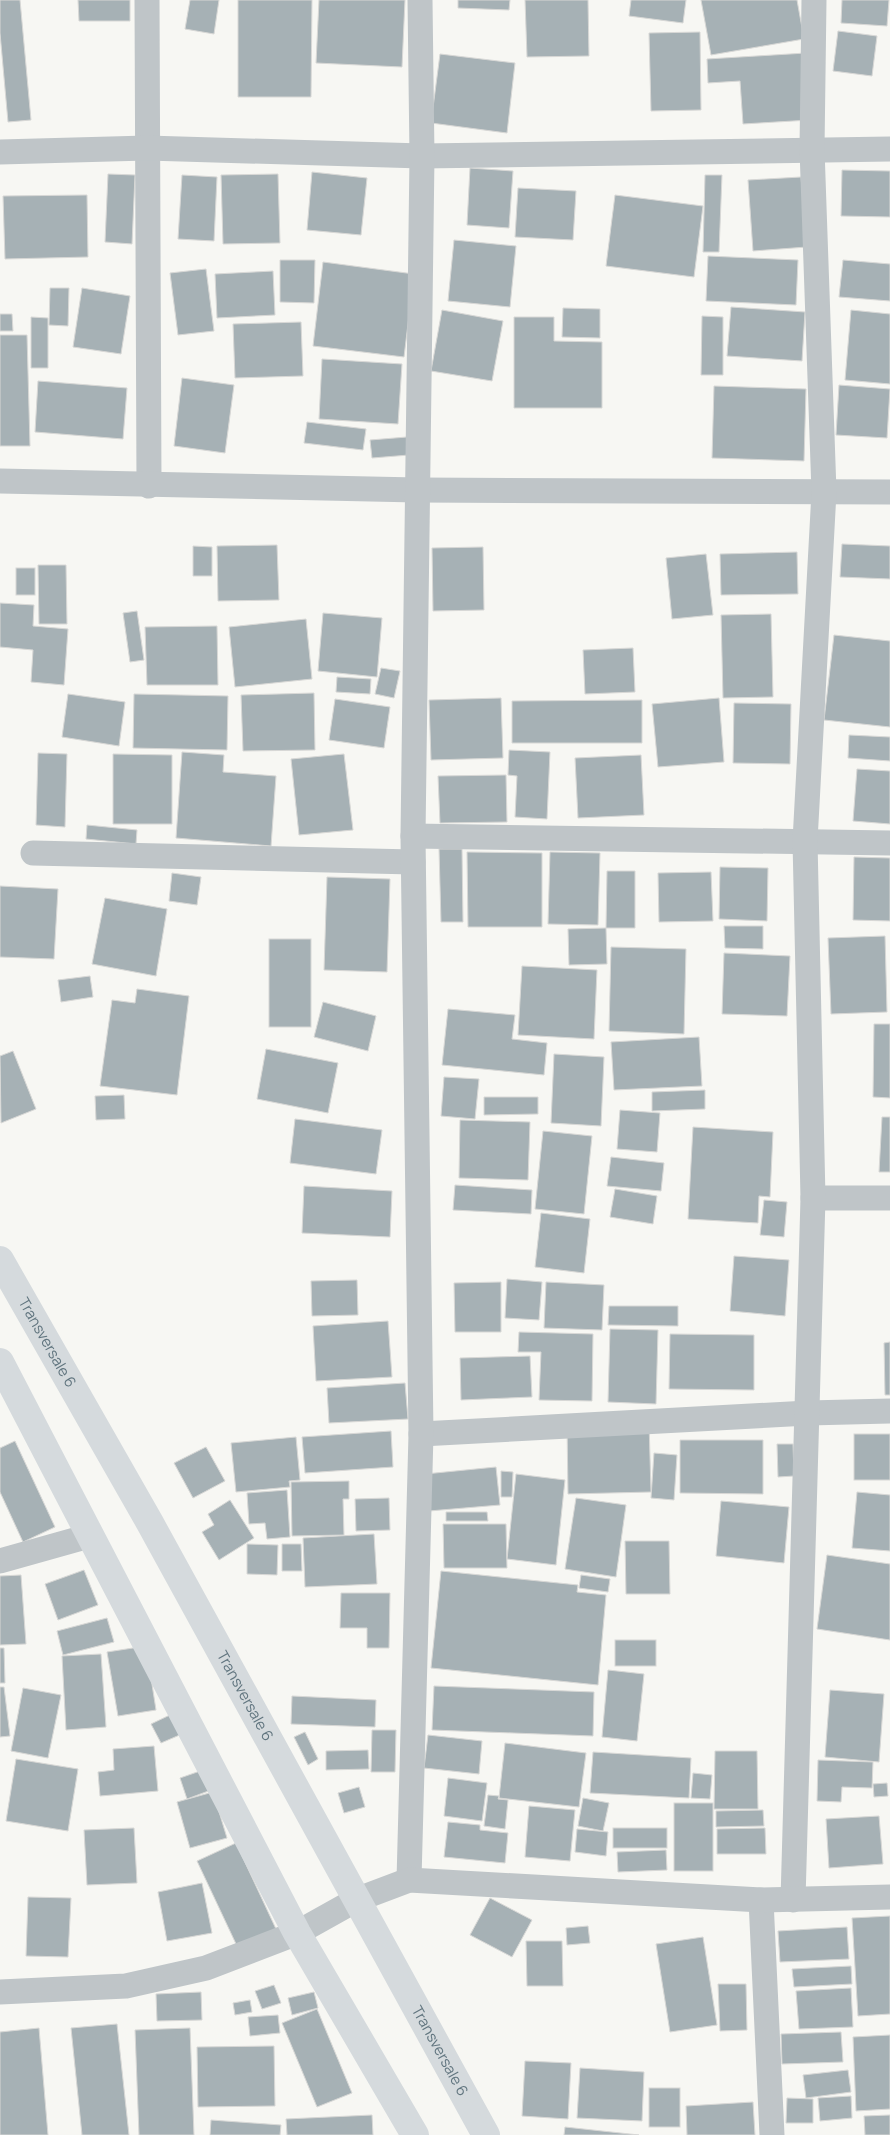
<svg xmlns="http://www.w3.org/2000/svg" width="890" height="2135" viewBox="0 0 890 2135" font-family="Manrope,sans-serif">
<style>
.building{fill:#a6b1b5;stroke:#d8d8d6}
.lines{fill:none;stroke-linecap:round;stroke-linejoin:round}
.minor{stroke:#bfc5c8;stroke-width:25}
.secondary{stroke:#d5dadd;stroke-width:28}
.labels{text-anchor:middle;stroke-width:5;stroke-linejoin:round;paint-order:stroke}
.street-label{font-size:15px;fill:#61757f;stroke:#fff}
</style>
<rect width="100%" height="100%" fill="#f7f7f3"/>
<g class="building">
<polygon points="0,0 20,0 31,120 8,122 0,33"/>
<polygon points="78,0 130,0 130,21 79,21"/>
<polygon points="190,0 219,0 214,34 185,29"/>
<polygon points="238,0 312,0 311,97 238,97"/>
<polygon points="319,0 405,0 402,67 316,63"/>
<polygon points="458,0 510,0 509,10 458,8"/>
<polygon points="525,0 588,0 589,56 527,57"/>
<polygon points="631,0 686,0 683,23 629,16"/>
<polygon points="701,0 797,0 804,39 711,55"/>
<polygon points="842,0 889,0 887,26 841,23"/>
<polygon points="838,31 877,36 872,76 833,71"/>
<polygon points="700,32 701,110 651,111 649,33"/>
<polygon points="806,53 810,120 743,124 740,81 708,83 707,59"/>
<polygon points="440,54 515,63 507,133 431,123"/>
<polygon points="470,168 513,171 509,228 467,225"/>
<polygon points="842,170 890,171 890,217 841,216"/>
<polygon points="312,172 367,178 361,235 307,230"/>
<polygon points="108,174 135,175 132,244 105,242"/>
<polygon points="278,174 280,243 223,244 221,175"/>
<polygon points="182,175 217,177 214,241 178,239"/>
<polygon points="705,175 722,175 719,252 703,252"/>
<polygon points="801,177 807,247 753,251 748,180"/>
<polygon points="518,188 576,191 573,240 515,237"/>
<polygon points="87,195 88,257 5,259 3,196"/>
<polygon points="615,195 703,206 694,277 606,266"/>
<polygon points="454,240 516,246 510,307 448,301"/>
<polygon points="708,256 798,260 796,305 706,301"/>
<polygon points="280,260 315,260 314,303 280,302"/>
<polygon points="843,260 890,264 890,301 839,297"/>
<polygon points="323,262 414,274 404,357 313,346"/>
<polygon points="206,269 214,331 178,335 170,273"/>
<polygon points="273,271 275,315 217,318 215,274"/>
<polygon points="50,288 69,288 68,326 49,325"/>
<polygon points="82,288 130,296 121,354 73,347"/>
<polygon points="731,307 805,312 802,361 727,356"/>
<polygon points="563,308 600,309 600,338 562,337"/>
<polygon points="442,310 503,321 492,381 431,371"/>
<polygon points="851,310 890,314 890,384 845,380"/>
<polygon points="0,314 12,314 13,331 0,331"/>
<polygon points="702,316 723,317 723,375 701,375"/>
<polygon points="31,317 48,318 48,368 31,368"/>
<polygon points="514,317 554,317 554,341 602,342 602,408 514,408"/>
<polygon points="301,322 303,376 235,378 233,324"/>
<polygon points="0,335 27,335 30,446 0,446"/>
<polygon points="322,359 402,364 398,424 319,419"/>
<polygon points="182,378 234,385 225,453 174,446"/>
<polygon points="38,381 127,388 123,439 35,432"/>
<polygon points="839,385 890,389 887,438 836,435"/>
<polygon points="714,386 806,389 804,461 712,458"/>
<polygon points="307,422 366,429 363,450 304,443"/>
<polygon points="407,437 409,455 372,458 370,440"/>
<polygon points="842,544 890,546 890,579 840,577"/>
<polygon points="277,545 279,600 218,601 217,546"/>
<polygon points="193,546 212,547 212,576 193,576"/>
<polygon points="483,547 484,610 433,611 432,548"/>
<polygon points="797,552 798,594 721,595 720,554"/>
<polygon points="706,554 713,615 672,619 666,558"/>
<polygon points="38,565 66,565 67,624 39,624"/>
<rect x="16" y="568" width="19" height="27"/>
<polygon points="0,603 34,605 33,626 68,629 64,685 31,682 33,650 0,647"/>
<polygon points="137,611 144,660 130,662 123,613"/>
<polygon points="323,613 382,618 377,677 318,671"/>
<polygon points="771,614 773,697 723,698 721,615"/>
<polygon points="306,619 312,679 235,687 229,627"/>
<polygon points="217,626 218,685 147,685 145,627"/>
<polygon points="834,635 890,641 890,727 824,720"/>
<polygon points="633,648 635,692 585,694 583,650"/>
<polygon points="381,668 400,671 394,698 375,694"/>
<polygon points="337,677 371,679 370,694 336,692"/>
<polygon points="314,693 315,750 243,751 241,695"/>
<polygon points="68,694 125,702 119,746 62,737"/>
<polygon points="134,694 228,696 227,750 133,748"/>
<polygon points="501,698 503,758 431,760 429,700"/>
<polygon points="719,698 724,762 658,767 652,704"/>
<polygon points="335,699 390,707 384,748 329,740"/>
<polygon points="642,700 642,743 512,743 512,701"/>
<polygon points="734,703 791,704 790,764 733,763"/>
<polygon points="849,735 890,737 890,761 848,758"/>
<polygon points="509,750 550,752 547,819 515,817 517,776 508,775"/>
<polygon points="182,752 224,755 223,772 276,776 271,846 176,838"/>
<polygon points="38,753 67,754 65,827 36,825"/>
<polygon points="113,754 172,755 172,824 113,824"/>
<polygon points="344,754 353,830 299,835 291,759"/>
<polygon points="641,755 644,815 578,818 575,758"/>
<polygon points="857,769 890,771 890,824 853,821"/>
<polygon points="506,775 507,822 440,823 438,776"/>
<polygon points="87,825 137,830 136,844 86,839"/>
<polygon points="439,849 462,849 463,922 441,922"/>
<polygon points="467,852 542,853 542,927 468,927"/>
<polygon points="550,852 600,853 598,925 548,924"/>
<polygon points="854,857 890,858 890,921 853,920"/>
<polygon points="720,867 768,868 767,921 719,919"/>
<polygon points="607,871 635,871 635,928 606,928"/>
<polygon points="711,872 713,921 659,922 658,873"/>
<polygon points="172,873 201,877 197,905 169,901"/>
<polygon points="327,877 390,879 387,972 324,970"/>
<polygon points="0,886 58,889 54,959 0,957"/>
<polygon points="105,898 167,909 156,976 92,964"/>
<polygon points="724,926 763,926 763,949 725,948"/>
<polygon points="606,928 607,964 569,965 568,929"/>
<polygon points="885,936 887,1012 831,1014 828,938"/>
<rect x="269" y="939" width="42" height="88"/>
<polygon points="611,947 686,949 684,1034 609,1031"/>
<polygon points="724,953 790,956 787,1016 722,1014"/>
<polygon points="522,966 597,970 594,1039 518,1035"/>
<polygon points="90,976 93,997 61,1002 58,980"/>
<polygon points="137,989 189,996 177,1095 100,1086 112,1000 135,1003"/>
<polygon points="323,1002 376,1016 368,1051 314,1037"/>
<polygon points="448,1009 515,1015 512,1039 547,1043 544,1075 442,1065"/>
<polygon points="874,1024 890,1024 890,1098 873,1097"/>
<polygon points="699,1037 702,1086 614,1090 611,1042"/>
<polygon points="266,1049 338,1063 328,1113 257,1099"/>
<polygon points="13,1051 36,1109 1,1123 0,1056"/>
<polygon points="554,1054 604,1057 601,1126 551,1123"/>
<polygon points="444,1077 479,1079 475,1119 441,1116"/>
<polygon points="705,1090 705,1109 652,1111 652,1092"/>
<polygon points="124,1095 125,1119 96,1120 95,1096"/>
<polygon points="484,1097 538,1097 538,1114 484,1115"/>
<polygon points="620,1110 660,1113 657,1152 617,1149"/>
<polygon points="882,1117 890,1117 890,1172 879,1172"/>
<polygon points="295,1119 382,1130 376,1174 290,1163"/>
<polygon points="460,1120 530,1122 528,1180 459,1178"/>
<polygon points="693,1127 773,1132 770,1197 759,1196 758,1223 688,1219"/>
<polygon points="543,1131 592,1136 584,1214 535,1209"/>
<polygon points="611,1157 664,1163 661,1191 607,1186"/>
<polygon points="455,1185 532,1190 531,1214 453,1210"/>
<polygon points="304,1186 392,1191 390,1237 302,1233"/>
<polygon points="615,1189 657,1196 653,1224 610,1217"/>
<polygon points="764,1200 787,1202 784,1237 760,1235"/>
<polygon points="541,1213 590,1219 584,1273 535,1267"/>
<polygon points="734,1256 789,1260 785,1316 730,1311"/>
<polygon points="507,1279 542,1282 539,1320 505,1318"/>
<polygon points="357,1280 358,1315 312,1316 311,1281"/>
<polygon points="501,1282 501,1332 455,1332 454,1283"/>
<polygon points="546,1282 604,1285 602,1330 544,1328"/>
<polygon points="609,1306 678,1306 678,1326 608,1325"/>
<polygon points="388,1321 392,1377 316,1381 313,1326"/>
<polygon points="610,1329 658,1330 656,1404 608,1402"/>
<polygon points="519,1332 593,1334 592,1401 539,1400 541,1352 518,1352"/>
<polygon points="670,1334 754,1335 754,1390 669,1389"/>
<polygon points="890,1342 890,1395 885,1395 884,1343"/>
<polygon points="530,1356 532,1397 461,1400 460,1358"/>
<polygon points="405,1383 408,1419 329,1423 327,1388"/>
<polygon points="649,1422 651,1492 568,1494 567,1424"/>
<polygon points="391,1431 393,1467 305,1473 302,1437"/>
<rect x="854" y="1434" width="36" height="46"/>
<polygon points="296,1437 300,1480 289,1481 290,1487 236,1492 231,1443"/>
<polygon points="680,1440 763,1440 763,1494 680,1493"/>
<polygon points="15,1441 55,1527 23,1542 0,1492 0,1448"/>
<polygon points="777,1444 793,1444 794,1476 778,1477"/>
<polygon points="206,1447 225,1481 193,1498 174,1463"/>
<polygon points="654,1453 677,1455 674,1500 651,1498"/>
<polygon points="496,1467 500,1505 429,1511 425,1474"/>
<polygon points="501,1471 513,1472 512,1497 501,1497"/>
<polygon points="516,1474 565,1480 556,1565 507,1559"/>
<polygon points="349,1481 349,1499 343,1499 344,1535 292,1536 291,1482"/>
<polygon points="287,1490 290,1537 267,1539 265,1523 249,1524 247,1493"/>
<polygon points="857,1492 890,1495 890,1551 852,1548"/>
<polygon points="389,1498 390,1530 356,1531 355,1499"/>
<polygon points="576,1498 626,1505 616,1577 565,1569"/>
<polygon points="230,1500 254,1538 219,1560 202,1532 214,1525 208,1514"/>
<polygon points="721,1501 789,1507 784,1563 716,1556"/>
<polygon points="446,1512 487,1512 488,1521 446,1521"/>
<polygon points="443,1524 506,1524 507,1568 444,1568"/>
<polygon points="374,1534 377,1584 305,1587 303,1538"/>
<polygon points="625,1541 669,1541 670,1594 626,1594"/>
<polygon points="247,1544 278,1545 277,1575 247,1574"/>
<polygon points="282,1544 301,1544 302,1571 282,1571"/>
<polygon points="827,1555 890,1564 890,1640 817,1629"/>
<polygon points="84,1570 98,1605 58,1620 45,1584"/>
<polygon points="441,1571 578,1585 577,1592 606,1595 598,1685 431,1668"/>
<polygon points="21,1575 26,1644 0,1645 0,1576"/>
<polygon points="581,1575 610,1579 608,1592 579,1588"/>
<polygon points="341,1593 390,1593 389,1648 367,1648 367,1628 340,1628"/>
<polygon points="107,1618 114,1642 63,1655 57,1631"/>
<rect x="615" y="1640" width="41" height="26"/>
<polygon points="146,1646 156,1710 118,1716 107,1652"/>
<polygon points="0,1648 4,1648 5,1683 0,1683"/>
<polygon points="101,1654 106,1727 66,1730 62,1656"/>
<polygon points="608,1670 644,1674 637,1741 602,1737"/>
<polygon points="434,1686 594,1692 593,1736 432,1730"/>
<polygon points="0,1687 4,1687 10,1736 0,1737"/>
<polygon points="23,1688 61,1695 48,1758 11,1751"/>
<polygon points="830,1690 884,1694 879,1762 825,1757"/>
<polygon points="292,1696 376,1700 375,1727 291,1724"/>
<polygon points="172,1714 182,1734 161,1743 151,1724"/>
<polygon points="372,1730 396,1730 395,1772 371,1772"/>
<polygon points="305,1732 318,1759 308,1765 294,1737"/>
<polygon points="428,1735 482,1741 479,1774 424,1768"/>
<polygon points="505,1743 586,1753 579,1807 499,1798"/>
<polygon points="154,1746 158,1791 100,1796 98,1772 114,1770 113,1749"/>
<polygon points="368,1750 369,1769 326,1770 326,1751"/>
<polygon points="715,1751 757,1751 758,1809 714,1809"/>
<polygon points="593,1752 691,1758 689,1798 590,1793"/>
<polygon points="16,1759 78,1769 68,1831 6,1821"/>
<polygon points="818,1760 873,1762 872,1788 842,1787 841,1802 817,1801"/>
<polygon points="203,1770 211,1790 187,1799 180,1778"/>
<polygon points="693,1773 712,1775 710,1799 691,1798"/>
<polygon points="448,1778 487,1783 482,1821 444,1816"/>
<polygon points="887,1783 888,1796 874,1797 873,1784"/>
<polygon points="359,1787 365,1807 344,1813 338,1793"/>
<polygon points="213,1792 227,1838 190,1848 177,1802"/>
<polygon points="488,1795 499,1796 498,1799 508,1800 505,1829 484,1826"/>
<polygon points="583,1798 609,1803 603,1831 578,1826"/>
<rect x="674" y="1803" width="39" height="68"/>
<polygon points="529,1806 575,1810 570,1861 525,1857"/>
<polygon points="763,1810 764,1826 716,1827 716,1811"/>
<polygon points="879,1816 883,1864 829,1868 826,1819"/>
<polygon points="448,1822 480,1825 480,1830 508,1833 505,1863 444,1857"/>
<polygon points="134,1828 137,1883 87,1885 84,1830"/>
<rect x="613" y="1828" width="54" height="20"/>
<polygon points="765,1828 766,1854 717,1854 717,1829"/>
<polygon points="577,1829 608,1832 606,1856 575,1852"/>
<polygon points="236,1843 276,1929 237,1946 197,1861"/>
<polygon points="666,1850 667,1870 618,1872 617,1852"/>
<polygon points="202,1883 212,1933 167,1941 158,1892"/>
<polygon points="28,1897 71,1898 68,1957 26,1956"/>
<polygon points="490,1898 532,1920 512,1957 470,1935"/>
<polygon points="890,1916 890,2014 858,2016 852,1918"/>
<polygon points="588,1926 590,1943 567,1945 566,1928"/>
<polygon points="847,1927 849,1959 780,1962 778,1931"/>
<polygon points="703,1937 717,2025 670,2032 656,1944"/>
<polygon points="526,1941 562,1941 563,1986 527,1986"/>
<polygon points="851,1966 852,1984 794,1987 792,1969"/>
<polygon points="718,1984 746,1984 747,2030 720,2031"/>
<polygon points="274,1985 281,2003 262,2009 255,1991"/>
<polygon points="851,1988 853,2027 799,2029 796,1991"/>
<polygon points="201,1992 202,2020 157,2021 156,1994"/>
<polygon points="314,1992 318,2008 292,2015 288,1998"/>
<polygon points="250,2000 252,2012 235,2015 233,2003"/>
<polygon points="317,2009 352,2093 317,2107 282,2023"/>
<polygon points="278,2015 280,2033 250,2036 248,2017"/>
<polygon points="117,2024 129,2135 82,2135 71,2028"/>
<polygon points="39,2028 48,2135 0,2135 0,2032"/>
<polygon points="190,2028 194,2135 139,2135 135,2030"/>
<polygon points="841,2032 843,2062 782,2064 781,2034"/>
<polygon points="890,2035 890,2109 856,2111 853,2037"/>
<polygon points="274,2046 275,2106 198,2107 197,2047"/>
<polygon points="525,2061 571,2063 568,2119 522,2116"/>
<polygon points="580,2068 644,2072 642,2121 577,2118"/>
<polygon points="848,2070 851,2092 806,2098 803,2075"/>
<rect x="649" y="2088" width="31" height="39"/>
<polygon points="851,2096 852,2118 820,2121 818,2098"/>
<polygon points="787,2098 813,2099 813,2123 786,2123"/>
<polygon points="753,2102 755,2135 687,2135 686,2106"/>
<polygon points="372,2115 373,2135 287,2135 286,2119"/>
<polygon points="890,2115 890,2135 865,2135 864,2116"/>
<polygon points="211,2120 281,2125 280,2135 210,2135"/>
<polygon points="565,2127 639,2135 564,2135"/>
</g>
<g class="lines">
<g class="minor">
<polyline points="147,0 149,486"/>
<polyline points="0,152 147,148 422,156 890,149"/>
<polyline points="0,481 417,490 890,492"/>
<polyline points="413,836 890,843"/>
<polyline points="33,853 413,862"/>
<polyline points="813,1198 890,1198"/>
<polyline points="421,1434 808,1413 890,1411"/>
<polyline points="0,1561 89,1536"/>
<polyline points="409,1880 421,1434 413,836 422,156 420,0"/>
<polyline points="761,1900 772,2135"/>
<polyline points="793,1900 813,1198 805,841 824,492 812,149 814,0"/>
<polyline points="0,1992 126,1986 206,1968 297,1933 356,1900 409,1880 761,1900 890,1897"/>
</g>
<g class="secondary">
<path id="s1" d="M 0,1260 L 150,1523 L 486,2135"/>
<polyline points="0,1362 297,1933 415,2135"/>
</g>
</g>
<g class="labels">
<g class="street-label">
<text dy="5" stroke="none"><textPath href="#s1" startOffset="95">Transversale 6</textPath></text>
<text dy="5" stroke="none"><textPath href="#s1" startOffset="500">Transversale 6</textPath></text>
<text dy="5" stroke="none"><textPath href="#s1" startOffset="905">Transversale 6</textPath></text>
</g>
</g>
</svg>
